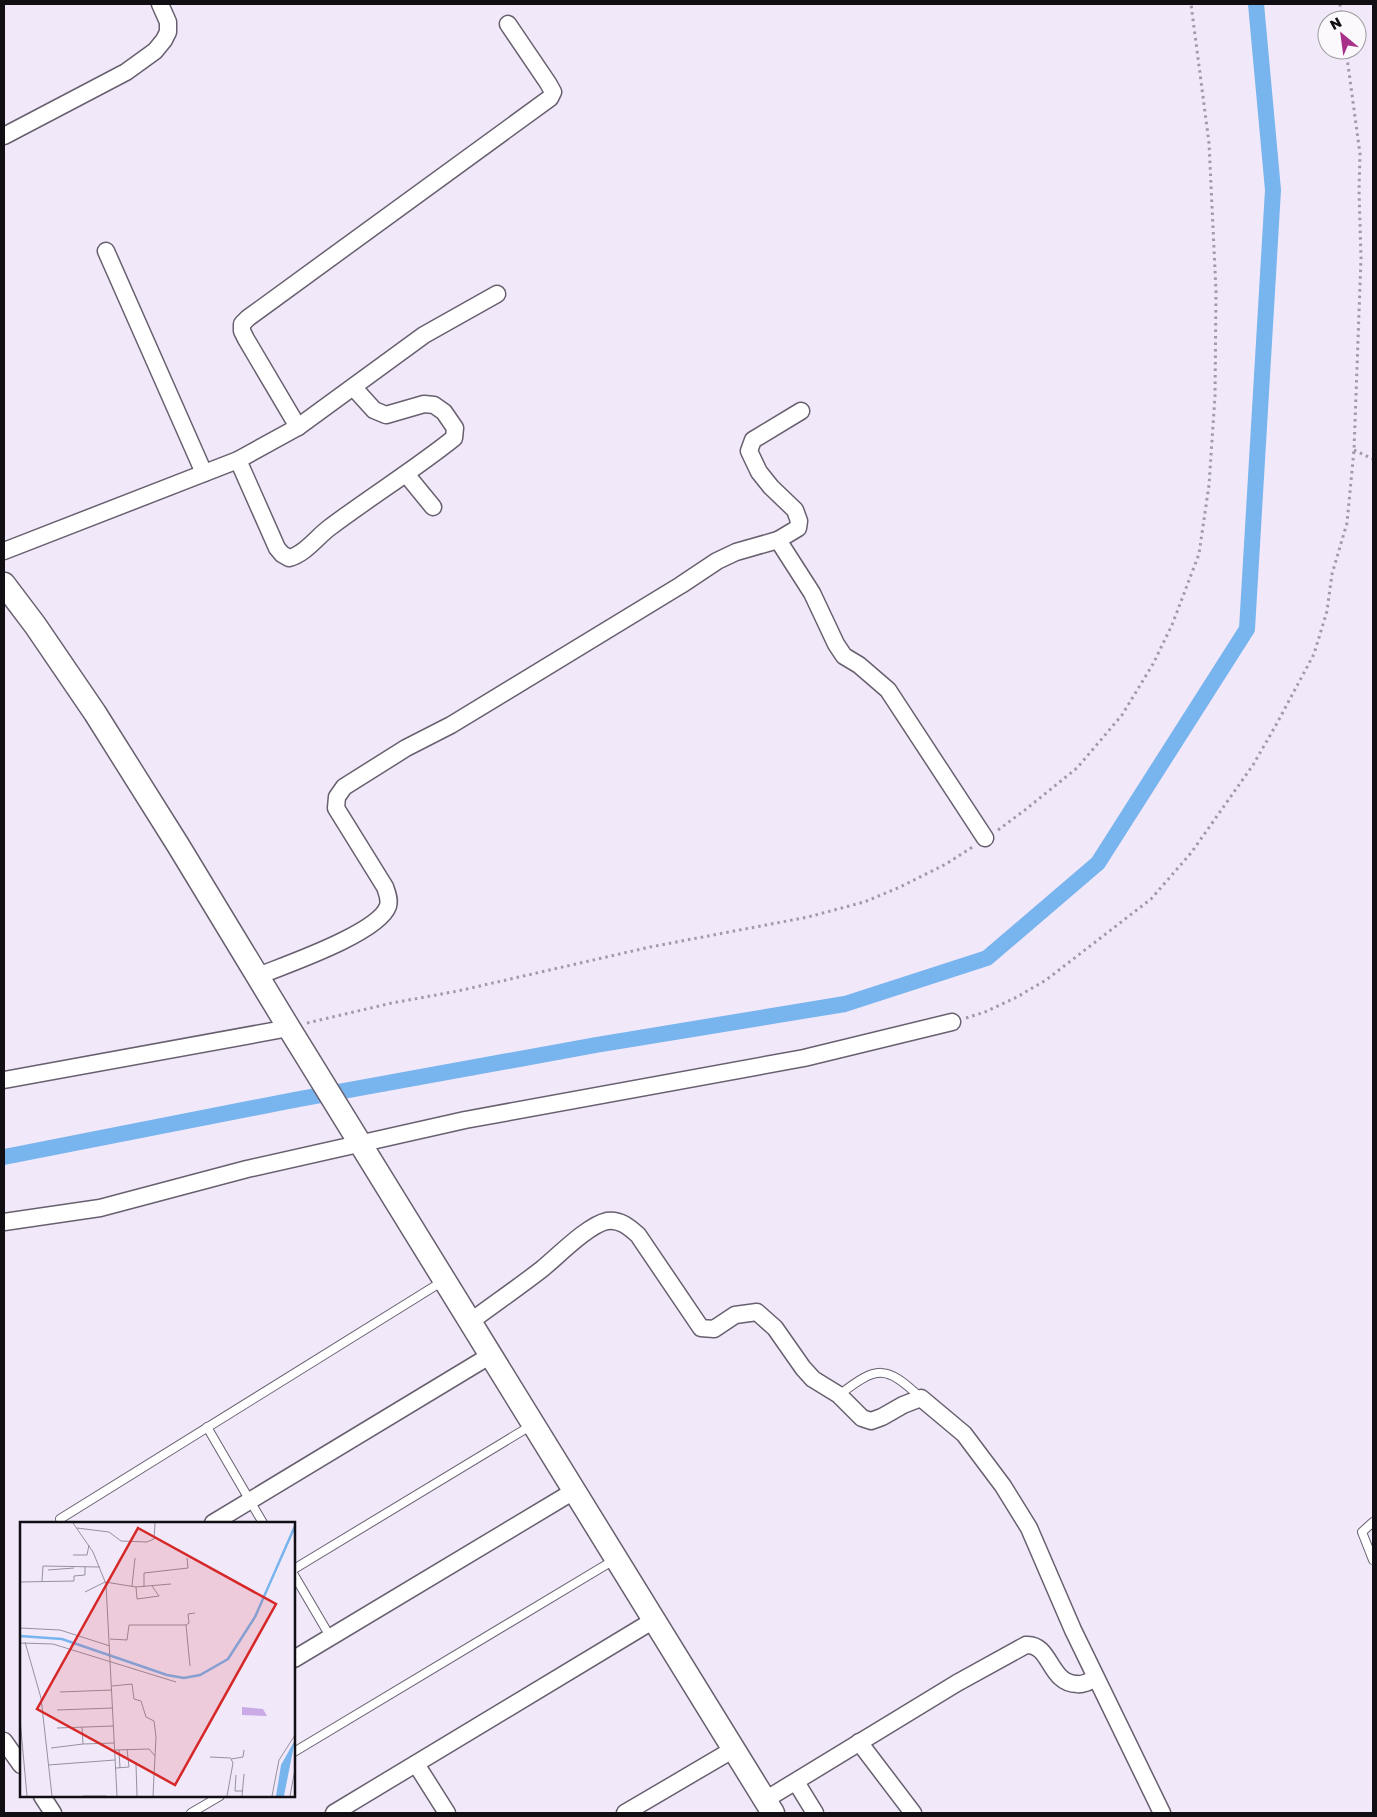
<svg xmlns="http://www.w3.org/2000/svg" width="1377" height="1817" viewBox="0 0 1377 1817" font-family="'Golos Text',sans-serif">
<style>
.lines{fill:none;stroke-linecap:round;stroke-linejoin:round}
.canal{stroke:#78b4ee;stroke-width:16}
.lane-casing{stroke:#68606f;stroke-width:10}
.street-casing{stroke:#68606f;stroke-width:19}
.secondary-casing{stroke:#68606f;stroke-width:25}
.path{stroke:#a19aa7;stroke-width:3;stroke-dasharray:2.5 4;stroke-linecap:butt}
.lane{stroke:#fff;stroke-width:8}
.street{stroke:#fff;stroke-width:16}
.secondary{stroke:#fff;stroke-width:22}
.inset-river{fill:none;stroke:#78b4ee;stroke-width:2.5}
.inset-road{fill:none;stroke:#97919e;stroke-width:1}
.view{fill:#d62828;fill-opacity:0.15;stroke:#d62828;stroke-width:2.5}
.inset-edge{fill:none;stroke:#110e14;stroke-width:2.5}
</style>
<rect width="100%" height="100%" fill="#f1e8fa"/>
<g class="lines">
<polyline class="canal" points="4,1157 294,1100 596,1045 845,1004 987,958 1098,863 1247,629 1273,190 1256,4"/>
<g class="lane-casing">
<g id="lane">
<path d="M 839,1395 C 877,1366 885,1364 921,1398"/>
<polyline points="207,1427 263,1523"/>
<polyline points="60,1519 443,1281"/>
<polyline points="1373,1522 1362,1532 1373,1560"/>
<polyline points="294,1569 532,1425"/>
<polyline points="294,1575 331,1638"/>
<polyline points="294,1752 614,1560"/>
<polyline points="191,1813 220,1796"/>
</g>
</g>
<g class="street-casing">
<g id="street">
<polyline points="4,136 126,72 155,51 164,40 168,32 168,22 160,4"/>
<polyline points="106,251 204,473"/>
<polyline points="298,427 246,339 242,331 242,324 248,318 550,98 553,92 548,83 508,24"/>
<path d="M 238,460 L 277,548 L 282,554 L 289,558 C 305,554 317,537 329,528 C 370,497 414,470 454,438 L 455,428 L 444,412 L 434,405 L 424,404 L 386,415 L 374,410 L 354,388"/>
<polyline points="406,474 433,507"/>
<polyline points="778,540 798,528 799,521 795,510 771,487 759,472 749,451 753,440 801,411"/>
<polyline points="4,551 238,460 298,427 424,335 497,294"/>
<path d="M 258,976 C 285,965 379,933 388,906 C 390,899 387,893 385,887 L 336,808 L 337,797 L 344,787 L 406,748 L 451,725 L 681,585 L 717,561 L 736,552 L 778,540 L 812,593 L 836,644 L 844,656 L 859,665 L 888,690 L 985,838"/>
<polyline points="4,1080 289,1028"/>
<polyline points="4,1222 100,1208 247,1169 465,1120 804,1058 952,1022"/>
<path d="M 470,1322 C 494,1304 519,1287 542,1269 C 558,1256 588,1225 607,1221 C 620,1219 629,1227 638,1235 L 701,1328 L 714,1329 L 735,1315 L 757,1312 L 775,1328 L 803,1368 L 813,1379 L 839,1395 L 862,1418 L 871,1421 L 882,1417 L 903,1405 L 921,1398 L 964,1434 L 1003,1486 L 1029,1528 L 1073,1630 L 1162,1813"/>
<polyline points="213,1523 491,1355"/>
<polyline points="294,1659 574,1491"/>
<polyline points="4,1741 21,1765"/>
<polyline points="859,1742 913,1813"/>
<polyline points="416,1764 447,1813"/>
<polyline points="796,1782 815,1813"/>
<polyline points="42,1796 53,1813"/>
<path d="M 765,1800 L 957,1683 L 1026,1645 C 1051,1643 1049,1684 1077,1684 C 1083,1685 1090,1681 1096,1678"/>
<polyline points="334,1813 654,1620"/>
<polyline points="625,1813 734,1749"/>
</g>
</g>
<g class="secondary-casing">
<polyline id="secondary" points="4,584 35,625 95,713 178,845 289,1028 773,1813"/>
</g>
<g class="path">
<polyline points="1340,4 1342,20"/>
<polyline points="1354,450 1373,459"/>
<polyline points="998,830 1025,810 1077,768 1122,715 1153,664 1172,625 1199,554 1209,485 1215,396 1216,291 1209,143 1191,4"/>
<polyline points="966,1018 985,1012 1017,997 1046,980 1151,899 1191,853 1253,765 1276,725 1314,654 1327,611 1332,574 1347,523 1354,450 1361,258 1359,190 1360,154 1346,50"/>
<polyline points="307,1023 392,1003 458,991 650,947 808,917 864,902 900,887 946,864 974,846"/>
</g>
<use href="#lane" class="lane"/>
<use href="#street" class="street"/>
<use href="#secondary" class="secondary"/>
</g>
<g transform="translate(20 1522)">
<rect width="275" height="275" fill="#f1e8fa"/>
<path d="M 222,185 L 243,187 L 247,194 L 222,193 Z" fill="#c9aae6"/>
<path d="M 275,218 L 264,274 L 256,274 L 261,243 Z" fill="#78b4ee"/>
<path class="inset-river" d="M 0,114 L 42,117 L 147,153 L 164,156 L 180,153 L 208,137 L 235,95 L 275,4"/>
<path class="inset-road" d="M 53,1 L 73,30 L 86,62 L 97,274M 57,6 L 89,10 L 101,19 L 127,20 L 134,17 L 135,1M 53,33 L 67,33 L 69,23M 28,48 L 54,46M 22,59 L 23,44 L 80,45M 0,60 L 54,59 L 54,54 L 65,53 L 65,44M 112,64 L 115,36M 116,65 L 117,77 L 139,74 L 132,64M 124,65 L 124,51 L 168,46 L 167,36M 65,70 L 85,60 L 116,65 L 151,62M 166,103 L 169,101 L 168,92 L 175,91M 0,106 L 40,108 L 90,124M 90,117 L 107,118 L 109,103 L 166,103 L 170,144M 5,120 L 21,176 L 32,274M 0,121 L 33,122 L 156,160M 92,164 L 112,162 L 114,177 L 121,179 L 126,195 L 134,199 L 136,215 L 133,274M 40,170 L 92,168M 37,188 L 93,186M 0,197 L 7,274M 62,205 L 63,222 L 94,221M 37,206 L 94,204M 31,226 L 63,222M 95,228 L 129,227 L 135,234M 99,228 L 100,246M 190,235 L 211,236M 116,242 L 117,274M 28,243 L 95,238M 96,246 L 109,245 L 107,227M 216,253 L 215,269 L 223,269M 63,274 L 86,274M 207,274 L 213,241 L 211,237 L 223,235 L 224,228M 222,274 L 224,252M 252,274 L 259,238 L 275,213M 270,274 L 275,247"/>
<path class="view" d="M 118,6 L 256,82 L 155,263 L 17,187 Z"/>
<rect width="275" height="275" class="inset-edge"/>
</g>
<rect width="1377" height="1817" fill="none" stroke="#110e14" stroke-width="10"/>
<g transform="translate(1342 35) rotate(331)"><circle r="24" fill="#fbf9fc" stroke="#9d9b9f"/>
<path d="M0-4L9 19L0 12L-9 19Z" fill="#a73189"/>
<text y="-8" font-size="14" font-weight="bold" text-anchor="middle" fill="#110e14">N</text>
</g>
</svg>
